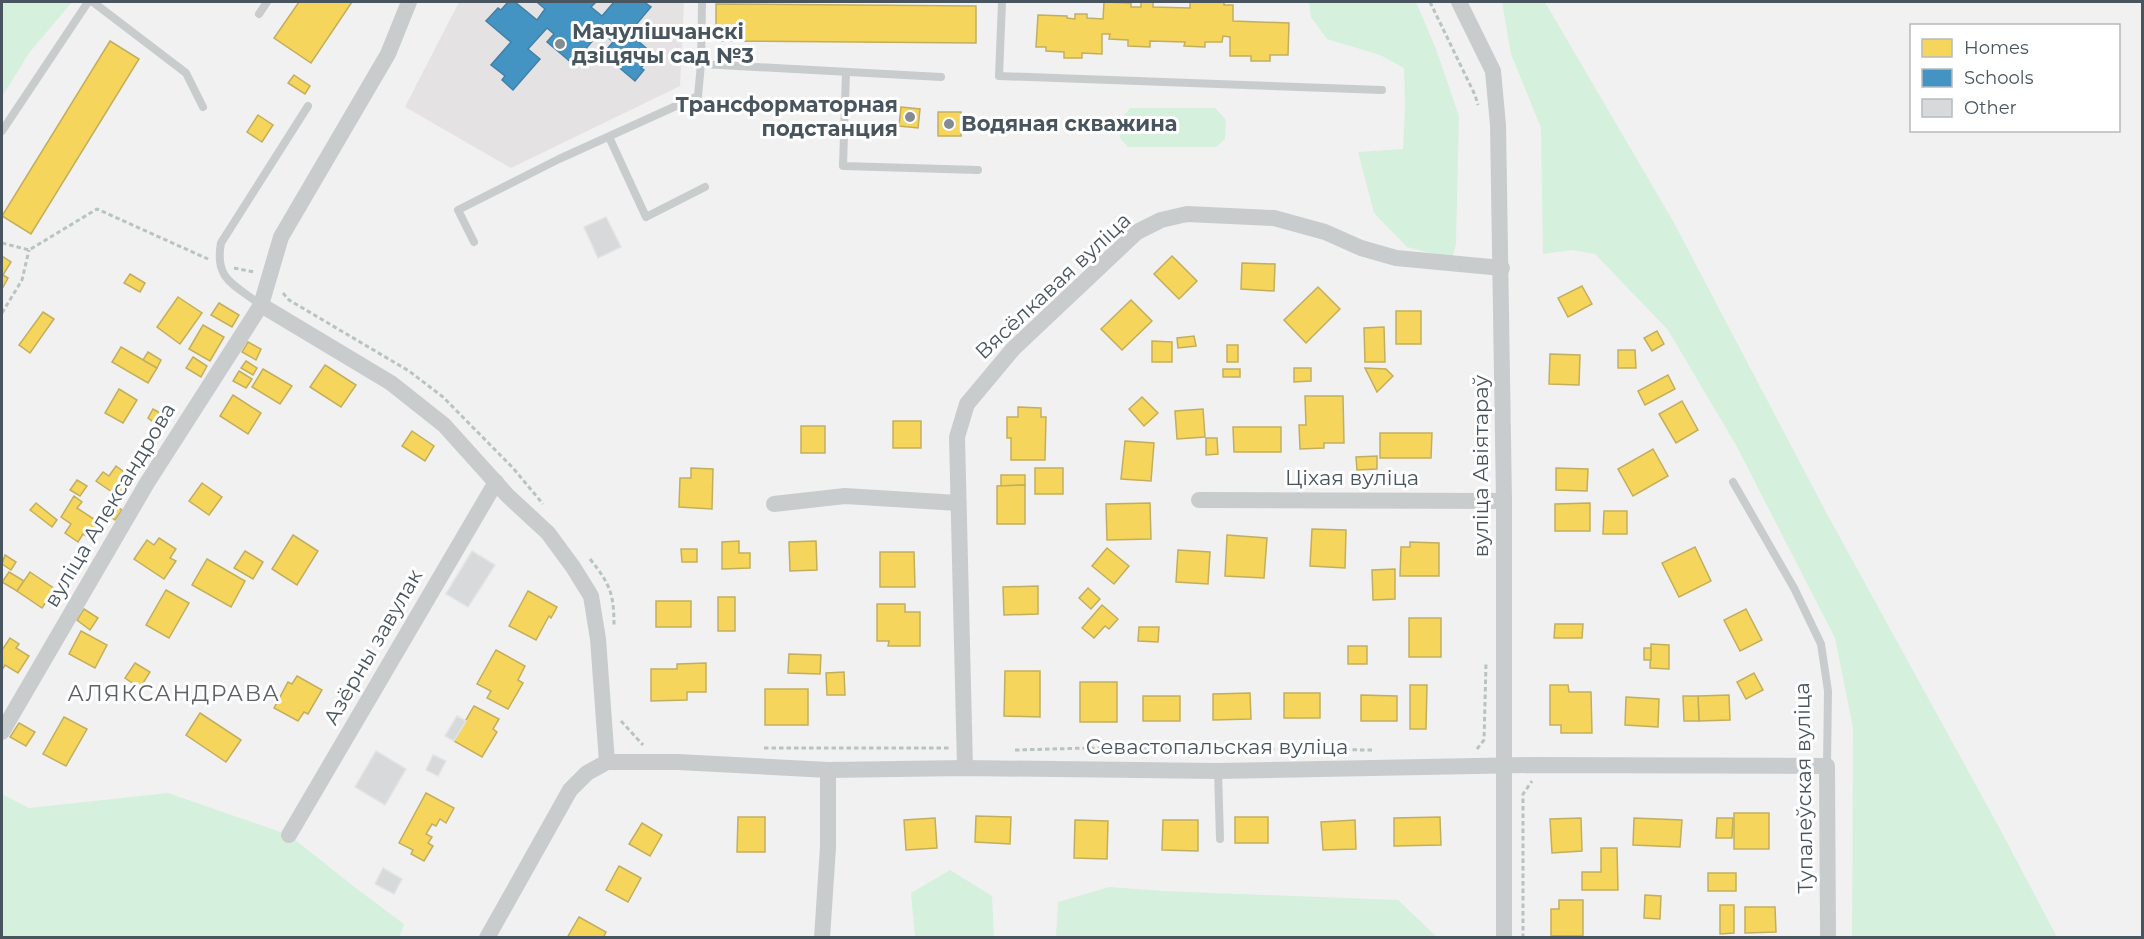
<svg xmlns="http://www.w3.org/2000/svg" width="2144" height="939" viewBox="0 0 2144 939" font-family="Montserrat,sans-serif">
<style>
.education{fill:#e4e2e3}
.green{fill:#d6f0de}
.homes{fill:#f6d55c;stroke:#c2af5d;stroke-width:1.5}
.schools{fill:#4393c3;stroke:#4480a5;stroke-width:1.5}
.building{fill:#d8d9da;stroke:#e3e3e4;stroke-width:1.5}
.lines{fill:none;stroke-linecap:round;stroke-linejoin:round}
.path{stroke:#b7c4bf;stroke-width:3;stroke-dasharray:4.5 3;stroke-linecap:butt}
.lane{stroke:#c9cccd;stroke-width:8}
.street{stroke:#c9cccd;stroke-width:16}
.poi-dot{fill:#848c91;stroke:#fff;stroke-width:2}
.labels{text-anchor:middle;stroke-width:6;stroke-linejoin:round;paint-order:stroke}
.poi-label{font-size:21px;font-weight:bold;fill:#48555e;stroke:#fff;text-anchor:start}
.street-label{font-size:21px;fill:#48555e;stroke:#fff}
.neighbourhood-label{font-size:22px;letter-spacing:1.5px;fill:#5d6165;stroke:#fff}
</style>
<rect width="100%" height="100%" fill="#f2f1f1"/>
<polygon class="education" points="459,2 684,2 680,86 511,168 405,107"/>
<g class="green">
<polygon points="2,2 72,2 29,53 2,97"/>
<polygon points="1309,2 1416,2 1436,49 1459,116 1456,244 1452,259 1407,247 1374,213 1358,152 1403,149 1405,108 1404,68 1380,55 1327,39 1311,17"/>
<polygon points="1502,2 1545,2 1673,221 1826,512 2000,829 2057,937 1852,937 1853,728 1835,638 1737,447 1668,330 1595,254 1572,250 1543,254 1541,128 1511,54"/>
<polygon points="1130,108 1215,108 1226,120 1225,139 1216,147 1128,147 1120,138 1121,120"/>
<polygon points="168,793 289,835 352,885 404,924 399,938 2,937 2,794 29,808"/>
<polygon points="950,870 992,896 994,937 915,937 911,893"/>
<polygon points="1109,887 1165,891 1398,900 1437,937 1056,937 1058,902"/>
</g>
<g class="homes">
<polygon points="299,2 352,2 311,63 274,38"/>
<polygon points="1104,2 1131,3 1131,7 1141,7 1141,2 1153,2 1153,7 1190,8 1190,2 1224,2 1224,5 1233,5 1233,21 1289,23 1288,55 1270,55 1270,61 1251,61 1251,56 1230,56 1230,37 1223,36 1222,42 1205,42 1205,47 1184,46 1185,42 1150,41 1150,47 1128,46 1128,40 1109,39 1110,34 1102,34 1102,54 1082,53 1082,58 1064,58 1064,52 1046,51 1046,47 1036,47 1038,15 1067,16 1067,18 1075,19 1075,14 1087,14 1087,18 1103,19"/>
<polygon points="716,4 976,6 976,43 716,41"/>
<polygon points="110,41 139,59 31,234 2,216"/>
<polygon points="294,75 310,86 305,94 288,83"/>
<polygon points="901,107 920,109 918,128 899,126"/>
<rect x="938" y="112" width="23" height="24"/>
<polygon points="258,115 273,125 262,142 247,132"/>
<polygon points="2,256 11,262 3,275 8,278 2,289"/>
<polygon points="1172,256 1197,281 1179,299 1154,274"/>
<polygon points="1242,263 1275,264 1274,291 1241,289"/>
<polygon points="130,274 145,283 140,292 124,283"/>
<polygon points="1582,286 1592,304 1568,317 1558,298"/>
<polygon points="1318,287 1340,309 1306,343 1284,320"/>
<polygon points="178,297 202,313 180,344 157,327"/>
<polygon points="1131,300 1152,321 1122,350 1101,329"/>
<polygon points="219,303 239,315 232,327 211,315"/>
<rect x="1396" y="311" width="25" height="33"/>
<polygon points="43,312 54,319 30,353 19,345"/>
<polygon points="203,325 224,337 210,361 189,349"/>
<polygon points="1384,327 1385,362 1365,362 1364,328"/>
<polygon points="1657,331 1664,344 1652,351 1644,338"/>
<polygon points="1194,336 1196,346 1178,348 1177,338"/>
<polygon points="1152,341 1172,342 1172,362 1152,362"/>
<polygon points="248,342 261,349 256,360 242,352"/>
<rect x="1227" y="345" width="11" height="17"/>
<polygon points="121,347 157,368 148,383 112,362"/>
<polygon points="1618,350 1635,350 1636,368 1618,368"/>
<polygon points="148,352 161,360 157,368 143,360"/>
<polygon points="1550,354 1580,355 1579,385 1549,384"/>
<polygon points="193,357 207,366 201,377 186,368"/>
<polygon points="246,361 257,368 253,375 241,368"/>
<polygon points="325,365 356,385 341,407 310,387"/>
<polygon points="1294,368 1311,368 1311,381 1294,382"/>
<polygon points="1365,368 1386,369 1393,376 1377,392"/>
<polygon points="263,369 292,386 280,404 252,387"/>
<rect x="1223" y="369" width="17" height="8"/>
<polygon points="239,371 252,379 246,388 233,381"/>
<polygon points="1668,375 1675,389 1645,405 1638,391"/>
<polygon points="119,389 137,400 123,423 105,413"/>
<polygon points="233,395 261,413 248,434 220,416"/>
<polygon points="1305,396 1343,396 1344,443 1324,443 1324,448 1300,449 1299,425 1306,425"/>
<polygon points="1142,397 1158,413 1144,426 1129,409"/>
<polygon points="1682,401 1698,430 1676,443 1659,414"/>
<polygon points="1018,407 1041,408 1041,417 1046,417 1045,460 1011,460 1011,438 1007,438 1007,417 1018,417"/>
<polygon points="153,409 162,414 156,424 148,418"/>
<polygon points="1203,409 1205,437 1177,439 1175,411"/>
<rect x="893" y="421" width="28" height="27"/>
<rect x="801" y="426" width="24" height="27"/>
<polygon points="1233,427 1281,427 1281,452 1234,452"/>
<polygon points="412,431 434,446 425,461 402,446"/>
<polygon points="1380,433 1432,433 1431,458 1380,458"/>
<polygon points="1206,438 1217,438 1218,454 1206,455"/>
<polygon points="1125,441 1154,443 1151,481 1121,479"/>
<polygon points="1653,449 1668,476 1633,496 1618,469"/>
<polygon points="1377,456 1377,469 1357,470 1356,457"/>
<polygon points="116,466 135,480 124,495 114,488 112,492 96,481 103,472 109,476"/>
<polygon points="691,468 713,469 712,509 679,507 680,478 691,478"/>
<rect x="1035" y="468" width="28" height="26"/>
<polygon points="1556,468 1588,469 1587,491 1556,490"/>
<polygon points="1001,475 1025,475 1025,485 1001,486"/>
<polygon points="77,480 87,486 80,496 70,490"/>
<polygon points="202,483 222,497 209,515 189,501"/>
<polygon points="1025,485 1025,524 997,524 997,486"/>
<polygon points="74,496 82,502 77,508 103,525 93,540 83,534 78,542 65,533 71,524 61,517"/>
<polygon points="110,502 122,510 115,520 103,512"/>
<polygon points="36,503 57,520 52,527 30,510"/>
<polygon points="1150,503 1151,539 1107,540 1106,504"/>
<polygon points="1590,503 1590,531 1555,531 1555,504"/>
<polygon points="1604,511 1627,511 1627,534 1603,534"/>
<polygon points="1312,529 1346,530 1345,568 1310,566"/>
<polygon points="293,535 318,551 297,585 272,569"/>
<polygon points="1227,535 1267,538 1264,578 1225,576"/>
<polygon points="159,538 176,549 170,558 176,561 164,579 134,559 147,540 154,545"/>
<polygon points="739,541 739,553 750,553 750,568 722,569 722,542"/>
<polygon points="816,541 817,570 790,571 789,542"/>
<polygon points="1410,542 1439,543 1439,576 1400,576 1401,547 1410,547"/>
<polygon points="1695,547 1711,581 1679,597 1662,563"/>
<polygon points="1107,548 1129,566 1114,584 1092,566"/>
<polygon points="681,549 697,549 697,562 682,562"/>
<polygon points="1178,550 1210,552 1208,584 1176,582"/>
<polygon points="245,551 263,562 253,579 234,568"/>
<polygon points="880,552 914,552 915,587 880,587"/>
<polygon points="5,555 16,562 11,570 2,564"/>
<polygon points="207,559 245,581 231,607 192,585"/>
<polygon points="1395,569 1395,599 1373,600 1372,570"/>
<polygon points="9,572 24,581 17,591 2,582"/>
<polygon points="30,572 55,589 42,608 17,591"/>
<polygon points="1038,586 1038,614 1004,615 1003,587"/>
<polygon points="1088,588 1100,599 1091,609 1079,598"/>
<polygon points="166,590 189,603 169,638 146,625"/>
<polygon points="528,591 557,607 551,618 549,616 536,640 509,626"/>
<rect x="718" y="597" width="17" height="34"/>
<rect x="656" y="601" width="35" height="26"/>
<polygon points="877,604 905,604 905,612 920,612 920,646 888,646 889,641 877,641"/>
<polygon points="1102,605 1118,619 1109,629 1105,626 1094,638 1082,628"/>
<polygon points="84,609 98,618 90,630 77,620"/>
<polygon points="1746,609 1762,640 1740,651 1724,620"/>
<rect x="1409" y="618" width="32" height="39"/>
<polygon points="1555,624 1583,624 1582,638 1554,638"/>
<polygon points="1139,627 1159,627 1158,642 1138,641"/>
<polygon points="81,631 107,645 95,668 69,654"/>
<polygon points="10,638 19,644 16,648 29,656 18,673 5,665 2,670 2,650"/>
<polygon points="1651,644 1669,645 1669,669 1650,668"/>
<rect x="1348" y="646" width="19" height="18"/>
<rect x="1644" y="648" width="7" height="12"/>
<polygon points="496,650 525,666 518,680 523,683 508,709 487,698 491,691 477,684"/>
<polygon points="789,654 821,655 820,674 788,673"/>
<polygon points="135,663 150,672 140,688 125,678"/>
<polygon points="706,663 706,692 687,692 687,700 651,701 651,669 677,669 677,664"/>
<polygon points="1005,671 1040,671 1040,717 1004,716"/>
<polygon points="844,672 845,695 827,695 826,673"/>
<polygon points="1754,673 1763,690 1746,699 1737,682"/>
<polygon points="297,676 322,690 308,714 304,712 298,721 274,708 288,682 292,684"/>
<rect x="1080" y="682" width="37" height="40"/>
<polygon points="1410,685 1427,685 1426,729 1410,729"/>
<polygon points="1550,685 1568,685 1569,692 1591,692 1592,733 1561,733 1561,725 1550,725"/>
<rect x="765" y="689" width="43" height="36"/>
<polygon points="1250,693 1251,719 1213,720 1213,694"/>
<rect x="1284" y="693" width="36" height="25"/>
<polygon points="1361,695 1397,696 1397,721 1361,721"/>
<polygon points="1729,695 1730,720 1699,721 1698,696"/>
<rect x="1143" y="696" width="37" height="25"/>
<polygon points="1683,696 1698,696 1699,721 1684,721"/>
<polygon points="1626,697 1659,699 1658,727 1625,725"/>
<polygon points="474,706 499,719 493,729 497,732 482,757 454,741"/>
<polygon points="200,713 241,740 226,762 186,735"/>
<polygon points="64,717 87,729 66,766 43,754"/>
<polygon points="19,723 35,732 26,746 10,737"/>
<polygon points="426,793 454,808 446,823 440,819 436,826 432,824 426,834 432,837 428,843 433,846 424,861 411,854 413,850 399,843"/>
<rect x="1734" y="813" width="35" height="36"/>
<polygon points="976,816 1011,817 1010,844 975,842"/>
<polygon points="738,817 765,817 765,852 737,852"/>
<rect x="1235" y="817" width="33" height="26"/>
<polygon points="1440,817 1441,845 1394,846 1394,818"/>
<polygon points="935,818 937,848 906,850 904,820"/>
<polygon points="1581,818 1582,851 1552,853 1550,819"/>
<polygon points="1634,818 1682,820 1680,847 1633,845"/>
<polygon points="1717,818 1733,818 1732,838 1716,838"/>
<polygon points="1075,820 1108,821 1107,859 1074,858"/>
<polygon points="1163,820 1198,820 1198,851 1162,850"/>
<polygon points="1355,820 1356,849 1323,850 1321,822"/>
<polygon points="642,823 662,835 650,856 629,844"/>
<polygon points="1601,848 1617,848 1618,890 1582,890 1582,872 1601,872"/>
<polygon points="619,866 641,878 628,902 606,890"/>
<rect x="1708" y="873" width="28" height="18"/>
<polygon points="1645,895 1661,896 1660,919 1644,918"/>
<polygon points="1559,900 1583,900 1583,936 1551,936 1551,909 1559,909"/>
<polygon points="1720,905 1734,905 1734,933 1720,934"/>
<polygon points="1745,907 1775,907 1776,932 1745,933"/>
<polygon points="579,917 606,932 603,938 567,938"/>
</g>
<polygon class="schools" points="508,2 515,2 537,20 545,9 538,3 539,2 596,2 591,7 602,16 614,2 644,2 651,7 629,33 653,54 641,68 644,70 635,81 603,54 613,42 593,24 586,32 594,39 573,64 547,42 554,34 547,28 528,49 540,59 513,90 502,80 505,76 491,65 511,42 486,21 498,8 501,10"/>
<g class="building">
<polygon points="606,217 621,247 598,258 584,227"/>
<polygon points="472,551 495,565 468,607 446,594"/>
<polygon points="457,716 466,721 454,741 445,736"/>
<polygon points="376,751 406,769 385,805 355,787"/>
<polygon points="433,755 446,761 438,776 426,770"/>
<polygon points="383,868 402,879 394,894 375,884"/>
</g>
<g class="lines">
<g class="path">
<polyline points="1430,2 1475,95 1478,105"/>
<polyline points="2,243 29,250 97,209 208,259"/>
<polyline points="234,268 254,272"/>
<polyline points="283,293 289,300 409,371 443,397 513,468 543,504"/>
<polyline points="2,313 22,280 29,250"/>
<path d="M 590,559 C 611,585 614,595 614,627"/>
<polyline points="621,721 643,745"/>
<polyline points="764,748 949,748"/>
<polyline points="1477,749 1484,740 1486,663"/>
<polyline points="1015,750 1088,748 1375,750"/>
<polyline points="1523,938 1523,794 1532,781"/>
</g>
<g class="lane">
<polyline points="93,2 186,73 203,107"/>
<polyline points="1002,2 999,76 1382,90"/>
<polyline points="259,14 267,2"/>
<polyline points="701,64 702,2"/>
<polyline points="846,72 843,166 978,170"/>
<polyline points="2,131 88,2"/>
<polyline points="609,137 646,217 705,187"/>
<polyline points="474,242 458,210 559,159 698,96 701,64 941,77"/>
<path d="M 261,305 C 235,285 214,280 221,243 L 308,106"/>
<polyline points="1733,482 1794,588 1821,644 1828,691 1827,766"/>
<polyline points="1218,771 1220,839"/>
</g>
<g class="street">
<polyline points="1459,2 1493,71 1498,125 1504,501 1504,938"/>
<polyline points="261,305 391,383 444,425 507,495 548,533 573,567 591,596 598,639 607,762"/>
<polyline points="1199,500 1504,501"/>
<polyline points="774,504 845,496 958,503"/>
<polyline points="2,732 147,483 261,305 281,237 388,54 409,2"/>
<polyline points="607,762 678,762 828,770 965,768 1218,771 1532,765 1827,766 1828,938"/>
<polyline points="965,768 957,437 967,404 1013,349 1137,232 1161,220 1187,214 1274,218 1325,232 1361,248 1396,258 1502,268"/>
<polyline points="289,835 496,482"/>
<polyline points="487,938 570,790 587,773 607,762"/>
<polyline points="822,938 828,847 828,770"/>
</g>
</g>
<g class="poi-dot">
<circle cx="560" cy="44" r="6"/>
<circle cx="910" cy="117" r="6"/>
<circle cx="949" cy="124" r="6"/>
</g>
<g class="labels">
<g class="poi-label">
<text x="572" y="39">Мачулішчанскі<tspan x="572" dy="24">дзіцячы сад №3</tspan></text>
<text x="898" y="112" text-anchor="end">Трансформаторная<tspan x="898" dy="24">подстанция</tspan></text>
<text x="961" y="131">Водяная скважина</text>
</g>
<g class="street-label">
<text transform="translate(1053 286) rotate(-43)" y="7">Вясёлкавая вуліца</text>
<text transform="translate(1481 466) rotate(-90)" y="7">вуліца Авіятараў</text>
<text x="1352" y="485">Ціхая вуліца</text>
<text transform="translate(110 505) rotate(-59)" y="7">вуліца Александрова</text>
<text transform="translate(373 647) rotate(-60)" y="7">Азёрны завулак</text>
<text x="1217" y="754">Севастопальская вуліца</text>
<text transform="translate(1804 788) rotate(-91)" y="7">Тупалеўская вуліца</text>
</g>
<g class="neighbourhood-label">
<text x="174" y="701">АЛЯКСАНДРАВА</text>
</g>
</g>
<rect width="2144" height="939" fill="none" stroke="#48555e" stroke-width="6"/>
<rect x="1910" y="24" width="210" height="108" fill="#ffffff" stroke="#b6bbbf" stroke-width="1.5"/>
<rect x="1922" y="39" width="30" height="18" fill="#f6d55c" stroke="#b6bbbf" stroke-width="1.5"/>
<text x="1964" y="54" font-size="18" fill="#48555e">Homes</text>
<rect x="1922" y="69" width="30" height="18" fill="#4393c3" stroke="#b6bbbf" stroke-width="1.5"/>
<text x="1964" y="84" font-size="18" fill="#48555e">Schools</text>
<rect x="1922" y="99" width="30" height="18" fill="#d8d9da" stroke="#b6bbbf" stroke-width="1.5"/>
<text x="1964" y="114" font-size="18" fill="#48555e">Other</text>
</svg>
